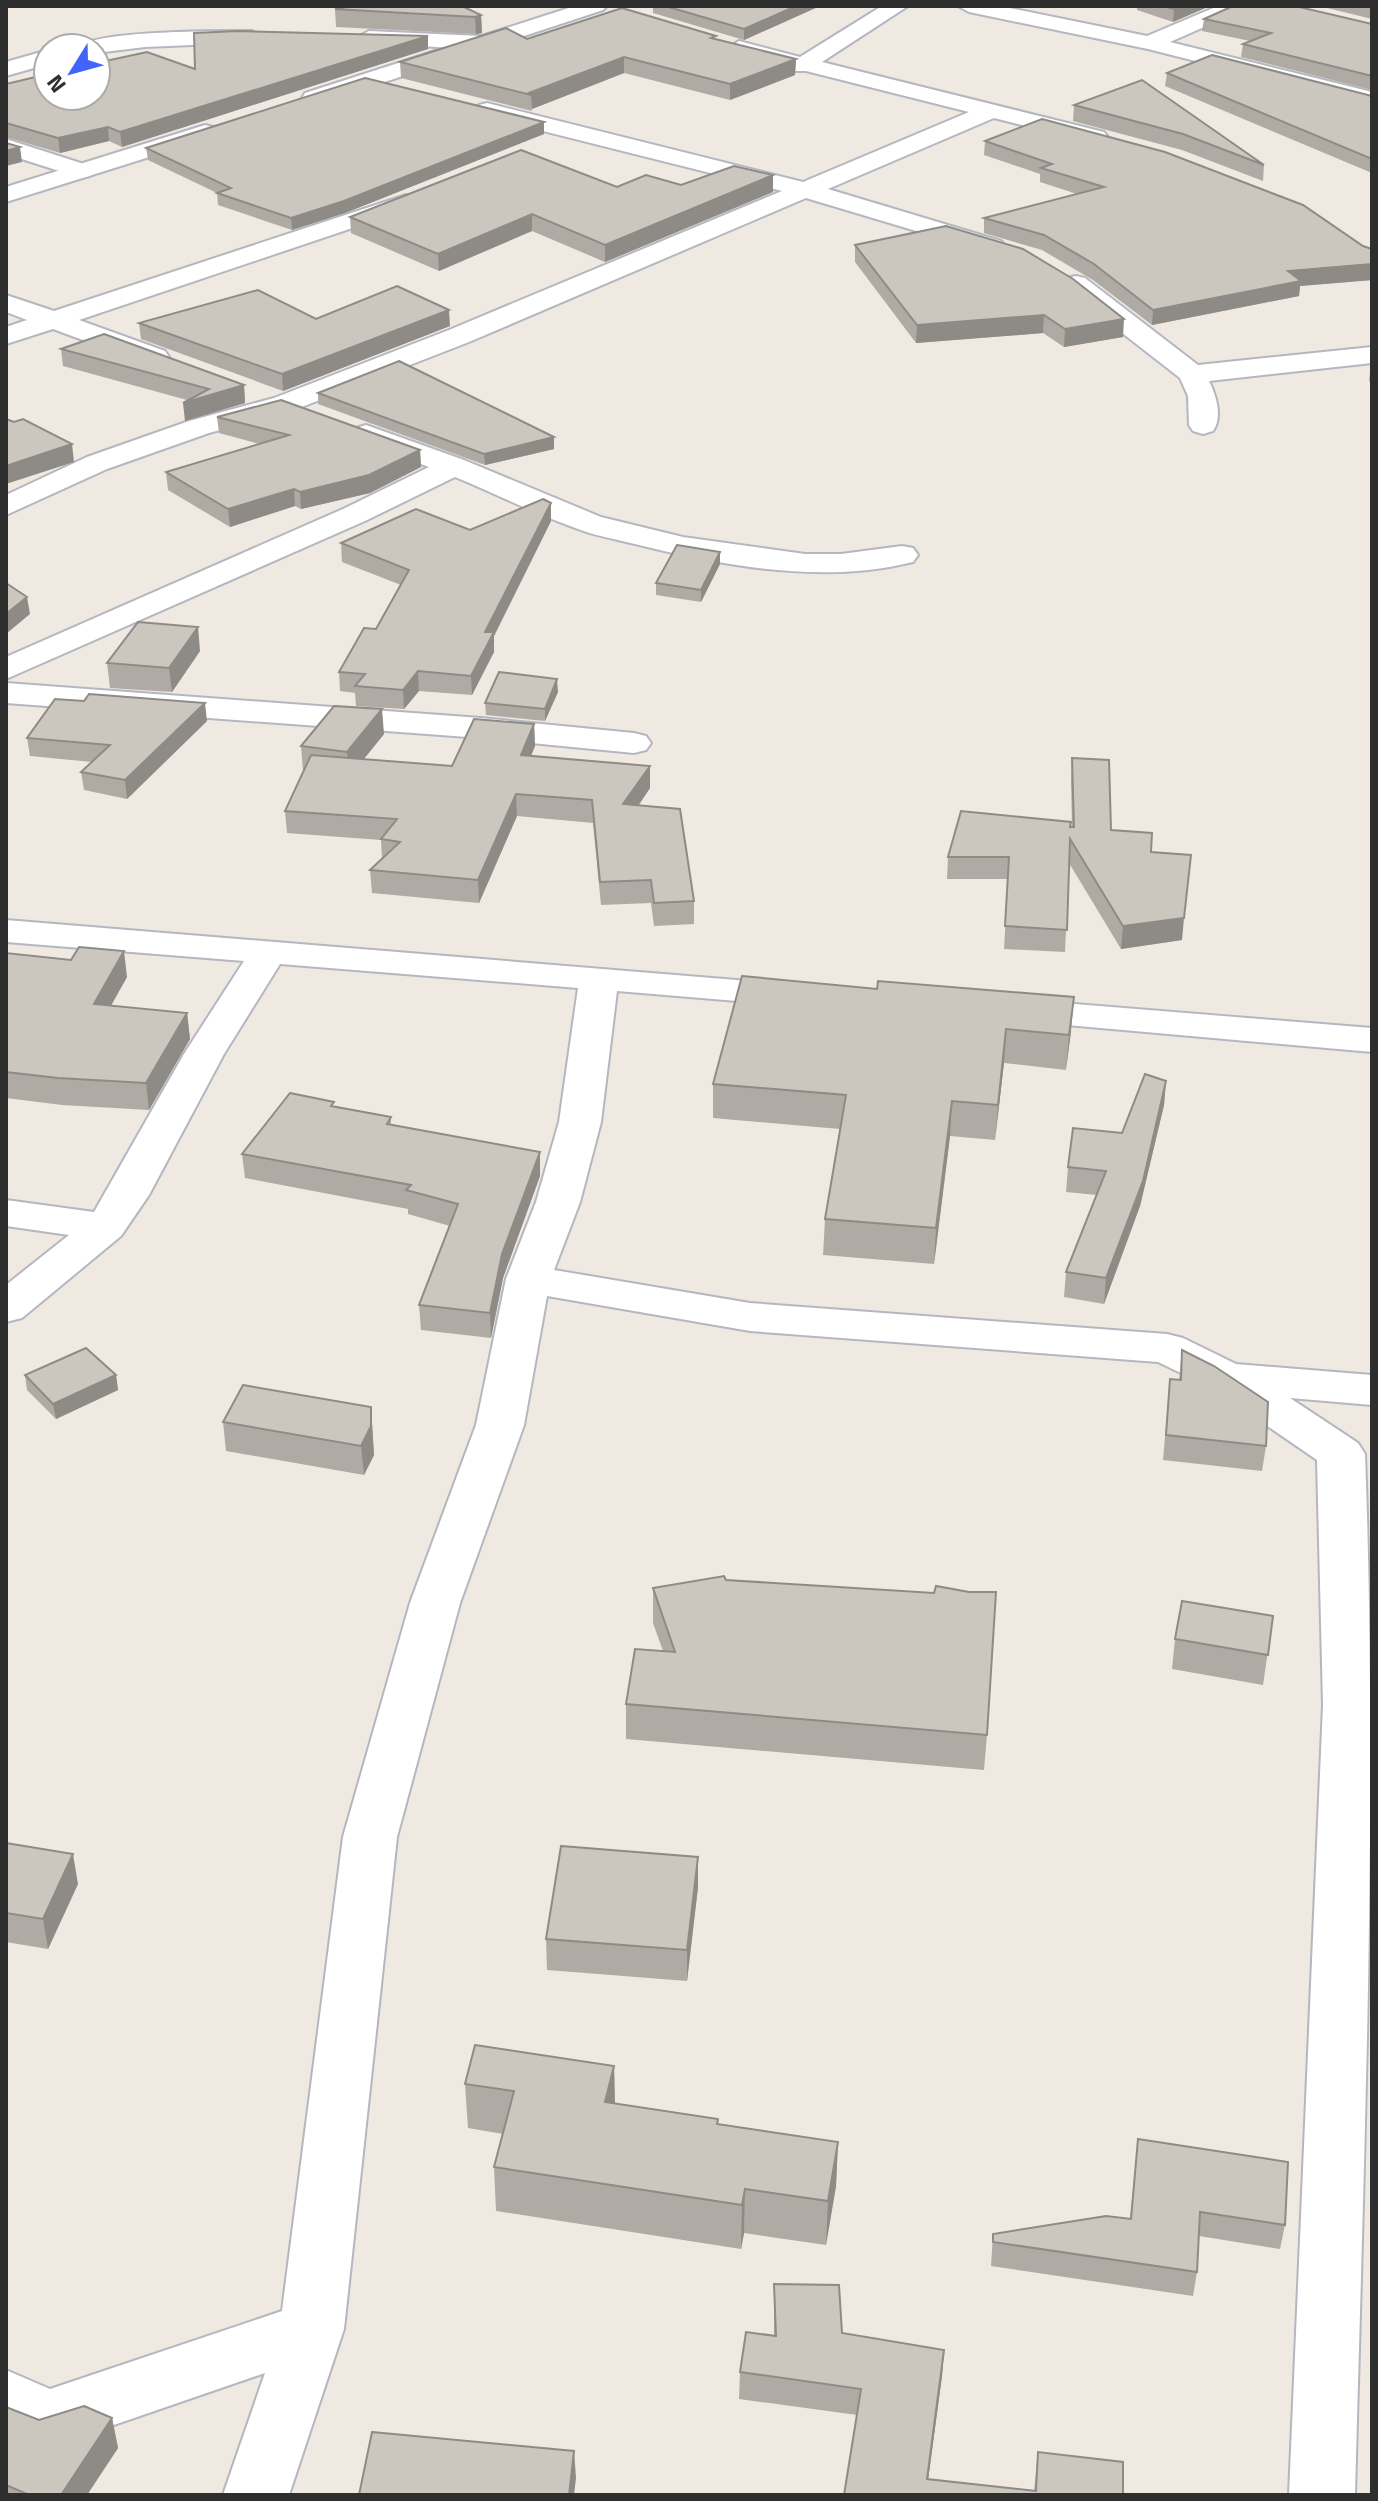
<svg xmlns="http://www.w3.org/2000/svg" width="1378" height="2501" viewBox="0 0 1378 2501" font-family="'Titillium Web',sans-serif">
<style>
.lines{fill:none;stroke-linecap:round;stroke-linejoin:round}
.minor-casing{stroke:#b4b7c1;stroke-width:4}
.tertiary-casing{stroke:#b4b7c1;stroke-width:4}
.minor{fill:#fff;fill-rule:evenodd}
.tertiary{fill:#fff;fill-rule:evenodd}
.wall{fill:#afaba4}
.shaded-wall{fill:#8e8b86}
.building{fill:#cbc7bf;stroke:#8e8b86;stroke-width:2}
</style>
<rect width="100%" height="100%" fill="#efe9e1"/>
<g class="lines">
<g class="minor-casing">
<g id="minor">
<polygon points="882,6 908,6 822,62 1104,132 1108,137 1104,142 1096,144 994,118 828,189 1001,241 1005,246 1001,251 983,251 806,198 469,342 294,410 209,433 107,469 6,515 6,495 87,457 189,421 274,398 449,330 782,191 479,115 476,110 479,105 487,103 803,182 969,112 806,71 792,71 790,67 731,53 728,48 739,41 800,57"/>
<polygon points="958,6 1000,6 1147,36 1218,6 1247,6 1243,10 1170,42 1372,92 1372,106 1148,49 969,12"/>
<path d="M 252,31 L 263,37 L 260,42 L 145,47 L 96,53 L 96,48 L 77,48 C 91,30 223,31 252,31 Z"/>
<polygon points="369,31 481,36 492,43 481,50 361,42 358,37"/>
<polygon points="48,50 48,64 6,76 6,62"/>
<polygon points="6,139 90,166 93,171 90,176 81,178 6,154"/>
<polygon points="406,195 415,197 418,202 415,207 79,320 165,351 169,357 165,363 155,365 145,363 53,329 6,344 6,327 27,320 6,312 6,295 54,311"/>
<path d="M 1076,276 L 1085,278 L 1198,365 L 1372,347 L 1372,363 L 1209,381 C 1216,395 1223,417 1213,431 L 1203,434 L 1193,431 L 1189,425 L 1188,396 L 1180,378 L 1067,290 L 1063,284 L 1067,278 Z"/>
<path d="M 366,425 L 464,460 L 601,517 L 683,537 L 805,554 L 841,554 L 902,546 L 913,548 L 918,555 L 913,562 C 825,584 730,567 643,546 C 621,540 598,537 578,529 C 536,514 496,494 455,477 L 365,521 L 6,679 L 6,657 L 343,509 L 429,467 L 356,440 L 352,434 L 356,428 Z"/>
<polygon points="6,683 481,718 634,733 646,736 651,743 646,750 634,753 481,738 6,703"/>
<path d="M 6,920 L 811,986 L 817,994 L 811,1002 L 797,1006 L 617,991 L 601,1122 L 580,1202 L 554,1270 L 750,1303 L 1167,1334 L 1183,1338 L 1236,1364 L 1372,1375 L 1372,1405 L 1290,1398 L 1358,1443 L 1365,1454 C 1378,1801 1364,2148 1355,2495 L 1289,2495 L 1323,1705 L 1317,1460 L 1212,1388 L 1158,1362 L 750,1331 L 547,1296 L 524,1425 L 460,1603 L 397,1837 L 344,2329 L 289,2495 L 223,2495 L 265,2373 L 47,2448 L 6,2431 L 6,2370 L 50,2389 L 282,2311 L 343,1837 L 410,1603 L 476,1425 L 506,1279 L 536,1202 L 559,1122 L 578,988 L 280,964 L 224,1054 L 149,1195 L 121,1236 L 22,1318 L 6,1322 L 6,1285 L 69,1235 L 6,1226 L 6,1200 L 94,1212 L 184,1054 L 244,961 L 6,942 Z"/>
<polygon points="1013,999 1372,1028 1372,1052 999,1019 993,1011 999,1003"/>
</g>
</g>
<g class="tertiary-casing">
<g id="tertiary">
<polygon points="575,6 607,6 603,10 321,103 305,103 302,98 305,93"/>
<polygon points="205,125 213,127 217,132 213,137 6,202 6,187"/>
</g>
</g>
<use href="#minor" class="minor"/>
<use href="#tertiary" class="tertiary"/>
</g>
<g class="wall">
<polygon points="649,6 820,6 744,40 653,13 653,8"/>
<polygon points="1137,6 1210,6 1173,22 1137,10"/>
<polygon points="1319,6 1372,6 1372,19"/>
<polygon points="335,9 481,15 482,33 476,34 336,27"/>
<polygon points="1204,19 1372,24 1372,90 1241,57 1243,44 1250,41 1202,31"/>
<polygon points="428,36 428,49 122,147 109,141 60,153 6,137 6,84 195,69"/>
<polygon points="527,39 716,39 796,59 795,75 730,100 624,73 532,109 532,111 401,78 400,62"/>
<polygon points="1167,73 1372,96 1372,173 1165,86"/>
<polygon points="1142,80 1264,165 1263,181 1182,150 1073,121 1074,105"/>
<polygon points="544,122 544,134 345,213 292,230 218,205 217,193 148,160 146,148"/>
<polygon points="985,141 1372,249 1372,280 1300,286 1299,296 1152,325 1093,280 1042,250 984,233 984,218 1077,194 1040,182 1040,174 984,155"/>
<polygon points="773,175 773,192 605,262 532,231 439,271 351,233 350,217 617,187 681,185"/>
<polygon points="855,245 1123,337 1064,347 1043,333 916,343 855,262"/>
<polygon points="316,319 450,326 283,391 141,339 139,323"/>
<polygon points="61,349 244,385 245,403 185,421 187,400 63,366"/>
<polygon points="1371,363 1372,363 1372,383 1369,381"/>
<polygon points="318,393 554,437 554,449 485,465 318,404"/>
<polygon points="217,417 420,450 421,467 370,493 301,509 295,506 230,527 168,490 166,472 260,444 219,433"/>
<polygon points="551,521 494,636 494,652 472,695 419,691 404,709 356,706 355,693 340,691 339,672 376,629 401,585 342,562 341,543"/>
<polygon points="720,552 720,564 701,602 656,595 656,583"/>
<polygon points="200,651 172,692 110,688 107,663"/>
<polygon points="558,692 545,721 486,715 485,703"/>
<polygon points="84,701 207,721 127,799 84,790 81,772 92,762 30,756 27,738"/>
<polygon points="534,724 535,746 531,756 650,766 650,788 639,805 694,901 694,924 654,926 651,903 601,905 593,823 517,816 479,903 372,893 370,870 382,859 381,840 287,833 285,811 304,771 303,771 301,746 384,734 364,759 452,766"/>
<polygon points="1072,758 1111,830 1151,852 1182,940 1121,949 1069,863 1065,952 1004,949 1008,879 947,879 948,857 1072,827 1071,780"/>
<polygon points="6,953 127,977 111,1006 187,1013 190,1039 149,1110 62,1105 6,1098"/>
<polygon points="742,976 1071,1031 1066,1070 1004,1063 995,1140 950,1136 934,1264 823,1255 825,1219 840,1129 713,1118 713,1084"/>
<polygon points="1166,1081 1164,1105 1140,1206 1104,1304 1064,1297 1066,1272 1097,1195 1066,1192 1068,1167 1122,1133"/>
<polygon points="334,1107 391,1117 391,1125 540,1152 540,1176 503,1278 491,1338 421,1330 419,1305 450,1226 408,1214 408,1209 245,1178 242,1154"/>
<polygon points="1182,1350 1266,1446 1262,1471 1163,1460 1170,1379 1179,1380"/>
<polygon points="25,1375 116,1375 118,1390 56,1419 27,1390"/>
<polygon points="371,1407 374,1455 364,1475 226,1451 223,1422"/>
<polygon points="726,1580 934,1593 969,1592 987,1735 984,1770 626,1739 626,1704 663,1651 653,1623 653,1588"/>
<polygon points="1273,1616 1263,1685 1172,1669 1175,1639"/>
<polygon points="6,1843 78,1884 48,1949 6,1942"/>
<polygon points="698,1887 687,1981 547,1970 546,1939"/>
<polygon points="614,2066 615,2103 718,2119 718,2124 838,2142 836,2186 826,2245 744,2233 741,2249 496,2211 494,2167 503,2134 468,2128 465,2084"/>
<polygon points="1138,2139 1285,2225 1280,2249 1199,2236 1197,2272 1193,2296 991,2266 993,2234 1130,2219"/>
<polygon points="774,2284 842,2333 944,2350 942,2376 928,2480 1034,2491 1038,2452 1123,2495 844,2495 857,2415 739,2399 740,2372 774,2335"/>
<polygon points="6,2407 39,2420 112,2418 118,2448 87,2495 6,2495"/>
</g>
<g class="shaded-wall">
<polygon points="796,6 820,6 744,40 744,29"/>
<polygon points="1182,6 1210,6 1173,22 1174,9"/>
<polygon points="481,15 482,33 476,34 475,17"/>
<polygon points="428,36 428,49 122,147 120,132"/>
<polygon points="624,57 624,73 532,109 531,95 529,94"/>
<polygon points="796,59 795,75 730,100 730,84"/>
<polygon points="544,122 544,134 345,213 292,230 291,218"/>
<polygon points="108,127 109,141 60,153 58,138"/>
<polygon points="20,147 22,162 6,166 6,151"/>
<polygon points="773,175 773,192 605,262 605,245"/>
<polygon points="532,214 532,231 439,271 438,254"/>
<polygon points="1372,264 1372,280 1300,286 1299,296 1152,325 1153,310 1288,271"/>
<polygon points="449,310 450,326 283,391 282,374"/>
<polygon points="1044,315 1043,333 916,343 917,325"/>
<polygon points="1124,319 1123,337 1064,347 1065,329"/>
<polygon points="244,385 245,403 185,421 183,403"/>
<polygon points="554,437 554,449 485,465 484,454"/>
<polygon points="72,444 74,462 6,484 6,466"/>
<polygon points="420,450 421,467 370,493 301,509 300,492"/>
<polygon points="294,489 295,506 230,527 228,509"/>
<polygon points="551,503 551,521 494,636 494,652 472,695 471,676 485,632"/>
<polygon points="720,552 720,564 701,602 701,590"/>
<polygon points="27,597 30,614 6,634 6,614"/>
<polygon points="198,627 200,651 172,692 169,668"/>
<polygon points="418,671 419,691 404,709 403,690"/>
<polygon points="557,679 558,692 545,721 545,709"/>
<polygon points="205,703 207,721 127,799 125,780"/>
<polygon points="382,709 384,734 349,777 347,752"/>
<polygon points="534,724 535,746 522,777 521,755"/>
<polygon points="650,766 650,788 624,826 623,804"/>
<polygon points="516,794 517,816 479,903 478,880"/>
<polygon points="1184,918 1182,940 1121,949 1123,926"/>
<polygon points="124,951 127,977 97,1030 94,1004"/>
<polygon points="1074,997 1071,1031 1066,1070 1069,1035"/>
<polygon points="187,1013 190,1039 149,1110 146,1083"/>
<polygon points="1006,1029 1004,1063 995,1140 998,1105"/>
<polygon points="1166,1081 1164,1105 1140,1206 1104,1304 1106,1278"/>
<polygon points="952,1101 950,1136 934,1264 936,1228"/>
<polygon points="540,1152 540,1176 503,1278 491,1338 490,1313 502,1254"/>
<polygon points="116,1375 118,1390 56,1419 53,1404"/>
<polygon points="371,1407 374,1455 364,1475 361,1446"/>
<polygon points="73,1854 78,1884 48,1949 43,1919"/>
<polygon points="698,1857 698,1887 687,1981 687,1950"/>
<polygon points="614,2066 615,2110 605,2102"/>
<polygon points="838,2142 836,2186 826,2245 828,2201"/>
<polygon points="745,2189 744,2233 741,2249 742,2205"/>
<polygon points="944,2350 942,2376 926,2495 927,2479"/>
<polygon points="112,2418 118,2448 87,2495 61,2495"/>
<polygon points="574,2451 576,2478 574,2495 569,2495"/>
</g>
<g class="building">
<polygon points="353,6 462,6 481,15 475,17 335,9"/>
<polygon points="665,6 796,6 744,29"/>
<polygon points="1163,6 1182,6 1174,9"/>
<polygon points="1233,6 1295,6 1372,24 1372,76 1243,44 1271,33 1204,19"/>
<polygon points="622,8 716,36 711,38 796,59 730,84 624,57 529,93 531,95 400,62 506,28 527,39"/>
<polygon points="238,31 428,36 120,132 108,127 58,138 6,123 6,84 48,74 48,96 96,96 96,63 147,52 195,69 194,33"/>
<polygon points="1212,55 1372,96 1372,159 1167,73"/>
<polygon points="365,78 544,122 344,201 291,218 217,193 231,188 146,148"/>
<polygon points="1142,80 1264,165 1183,134 1074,105"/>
<polygon points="1042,119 1165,152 1303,205 1363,246 1372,249 1372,264 1288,271 1301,281 1153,310 1094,264 1044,235 984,218 1104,187 1041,168 1052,164 985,141"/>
<polygon points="6,143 20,147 6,151"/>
<polygon points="521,150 617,187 646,175 681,185 734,166 773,175 605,245 532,214 438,254 350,217"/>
<polygon points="946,226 1023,249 1073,279 1124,319 1065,329 1044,315 917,325 855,245"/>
<polygon points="397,286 449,310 282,374 139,323 258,290 316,319"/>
<polygon points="104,334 244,385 183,403 209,389 61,349"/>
<polygon points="399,361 554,437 484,454 318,393"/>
<polygon points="281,400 420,450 369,475 300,492 294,489 228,509 166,472 289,435 217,417"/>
<polygon points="6,419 14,422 23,419 72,444 6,466"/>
<polygon points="543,499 551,503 485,632 494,632 471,676 418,671 403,690 355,686 365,674 339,672 364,628 376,629 409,570 341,543 416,509 470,530"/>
<polygon points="677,545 720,552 701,590 656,583"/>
<polygon points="6,583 27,597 6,614"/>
<polygon points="138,622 198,627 169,668 107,663"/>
<polygon points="499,672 557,679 545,709 485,703"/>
<polygon points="89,694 205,703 125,780 81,772 110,745 27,738 55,699 84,701"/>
<polygon points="334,706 382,709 347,752 301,746"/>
<polygon points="474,719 534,724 521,755 650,766 623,804 680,809 694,901 654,903 651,880 600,882 592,800 516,794 478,880 370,870 400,842 381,839 397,819 285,811 311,755 452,766"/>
<polygon points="1072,758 1109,760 1111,830 1152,833 1151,852 1191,855 1184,918 1123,926 1070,839 1067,930 1005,926 1009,857 948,857 961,811 1071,822 1070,827 1074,827"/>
<polygon points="79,947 124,951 94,1004 187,1013 146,1083 58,1078 6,1072 6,953 71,960"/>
<polygon points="742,976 877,989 878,981 1074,997 1069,1035 1006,1029 998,1105 952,1101 936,1228 825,1219 846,1095 713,1084"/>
<polygon points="1145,1074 1166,1081 1143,1181 1106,1278 1066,1272 1106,1171 1068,1167 1073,1128 1122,1133"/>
<polygon points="290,1093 334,1102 331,1106 391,1117 387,1124 540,1152 502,1254 490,1313 419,1305 458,1204 406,1190 411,1185 242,1154"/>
<polygon points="86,1348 116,1375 53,1404 25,1375"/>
<polygon points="1182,1350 1214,1366 1268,1402 1266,1446 1166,1435 1170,1379 1181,1380"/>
<polygon points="243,1385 371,1407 371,1426 361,1446 223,1422"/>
<polygon points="724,1576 726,1580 934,1593 936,1586 969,1592 996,1592 987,1735 626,1704 635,1649 675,1652 653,1588"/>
<polygon points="1182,1601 1273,1616 1268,1655 1175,1639"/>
<polygon points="6,1843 73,1854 43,1919 6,1913"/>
<polygon points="561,1846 698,1857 687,1950 546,1939"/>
<polygon points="475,2045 614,2066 605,2102 718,2119 717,2124 838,2142 828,2201 745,2189 742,2205 494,2167 514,2091 465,2084"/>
<polygon points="1138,2139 1288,2162 1285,2225 1200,2212 1197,2272 993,2242 993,2234 1106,2216 1131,2219"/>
<polygon points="774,2284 839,2285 842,2333 944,2350 927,2479 1036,2491 1038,2452 1123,2462 1123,2495 844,2495 861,2389 740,2372 746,2332 776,2336"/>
<polygon points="84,2406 112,2418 61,2495 29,2495 6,2485 6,2407 39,2420"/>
<polygon points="372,2432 574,2451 569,2495 359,2495"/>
</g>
<rect width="1378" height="2501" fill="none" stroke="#2e2e2e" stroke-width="16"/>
<g transform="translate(72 72) rotate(233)"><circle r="38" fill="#ffffff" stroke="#ababab" stroke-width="2"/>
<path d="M0-6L14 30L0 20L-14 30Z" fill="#4264fb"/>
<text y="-12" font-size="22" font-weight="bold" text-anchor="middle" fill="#2e2e2e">N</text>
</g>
</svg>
